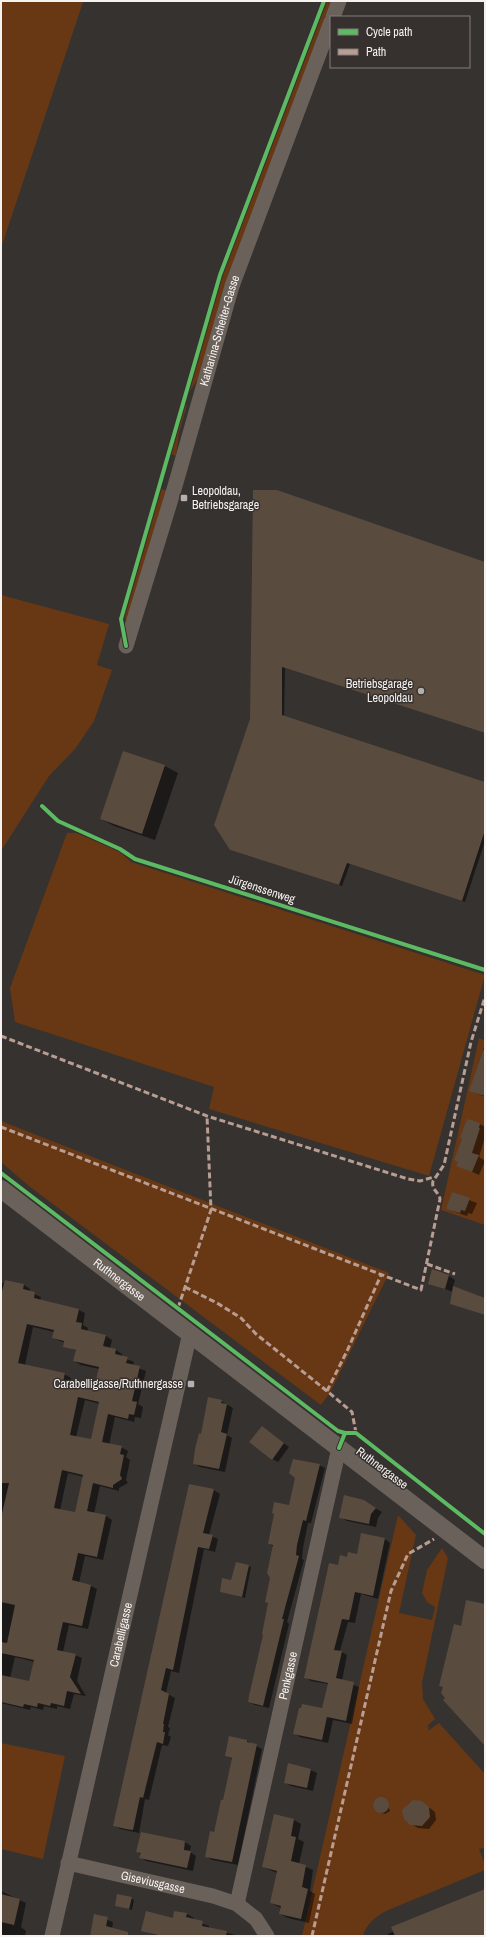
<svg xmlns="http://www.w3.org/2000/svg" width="486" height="1937" viewBox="0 0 486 1937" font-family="'Archivo Narrow',sans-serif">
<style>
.green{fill:#673813}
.shadow{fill:#0007;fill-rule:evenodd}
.building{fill:#5a4b3f;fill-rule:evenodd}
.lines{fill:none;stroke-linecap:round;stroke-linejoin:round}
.minor{stroke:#6b615b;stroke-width:15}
.tertiary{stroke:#6b615b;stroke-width:18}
.quiet{stroke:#b99d93;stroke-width:3;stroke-dasharray:6 3;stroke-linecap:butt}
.cycleway-casing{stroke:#36312f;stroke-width:6}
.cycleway{stroke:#5cba63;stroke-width:4}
.poi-dot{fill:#b2afad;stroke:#36312f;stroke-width:1.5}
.labels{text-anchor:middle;stroke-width:3;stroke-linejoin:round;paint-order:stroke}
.street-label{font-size:12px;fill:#f5f2f0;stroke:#36312f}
.poi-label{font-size:12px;fill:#f5f2f0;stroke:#36312f;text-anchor:end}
</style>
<rect width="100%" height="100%" fill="#353230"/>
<g class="green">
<polygon points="1,1 83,2 1,248"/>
<polygon points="327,1 331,1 224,288 198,379 188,394 220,281"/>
<polygon points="185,405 187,405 179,433 176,456 171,454"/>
<polygon points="161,489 166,490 128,618 126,620 124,618"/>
<polygon points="1,595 109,624 97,665 112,670 94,721 75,749 49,776 1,851"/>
<polygon points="67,833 76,833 118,850 131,862 485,975 429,1176 209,1109 214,1087 15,1022 10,988"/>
<polygon points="479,1038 485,1041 485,1225 441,1210"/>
<polygon points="1,1121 389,1273 331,1391 321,1405 29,1186 1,1162"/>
<path d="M 398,1515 L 416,1535 L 399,1613 L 432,1620 L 435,1607 L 427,1602 L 422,1593 L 427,1570 L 442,1548 L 448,1558 L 422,1683 L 423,1699 L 435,1719 L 427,1726 L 429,1727 L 428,1731 L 439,1723 L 485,1774 L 485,1851 L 484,1848 L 479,1849 L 485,1864 L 485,1870 L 386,1911 C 375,1917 366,1924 363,1936 L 302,1936 Z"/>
<polygon points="1,1743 65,1756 43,1859 1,1849"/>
</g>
<g class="shadow">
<polygon points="254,491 485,564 485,733 285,668 284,717 485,783 485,841 465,902 350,864 342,886 230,850 251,720"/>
<polygon points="165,766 178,773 155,840 114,826 101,819"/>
<polygon points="484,1047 485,1047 485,1097 470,1090"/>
<polygon points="480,1124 485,1127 485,1137 479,1157 485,1161 479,1175 457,1165"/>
<polygon points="453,1194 477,1203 472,1214 468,1213 467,1216 447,1209"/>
<polygon points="449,1276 455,1280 453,1287 485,1299 485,1315 451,1304 453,1292 429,1283"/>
<path d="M 1,1283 L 24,1285 L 30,1289 L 30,1292 L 41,1297 L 40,1301 L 79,1310 L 85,1313 L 83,1325 L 88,1328 L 87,1332 L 106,1336 L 112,1340 L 110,1348 L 116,1350 L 122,1354 L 122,1357 L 134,1362 L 133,1366 L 146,1371 L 138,1404 L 143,1407 L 141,1418 L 135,1417 L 134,1422 L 115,1417 L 109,1445 L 121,1447 L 128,1451 L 126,1457 L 130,1460 L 126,1480 L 128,1483 L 119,1488 L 119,1491 L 100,1486 L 94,1514 L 106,1516 L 112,1520 L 103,1560 L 85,1556 L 79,1583 L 91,1586 L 97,1589 L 88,1629 L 69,1625 L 63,1652 L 75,1655 L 82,1658 L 77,1681 L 86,1696 L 74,1694 L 70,1709 L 57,1706 L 57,1709 L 44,1706 L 43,1710 L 31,1707 L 30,1710 L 1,1703 ZM 33,1327 L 54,1332 L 53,1338 L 65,1343 L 64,1346 L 77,1351 L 74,1361 L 81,1365 L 99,1369 L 94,1390 L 70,1384 L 71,1378 L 64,1374 L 25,1365 ZM 85,1400 L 100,1404 L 92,1441 L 76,1437 ZM 68,1473 L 84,1477 L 76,1513 L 60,1510 ZM 15,1657 L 35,1662 L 30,1682 L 10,1678 Z"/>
<polygon points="221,1401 233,1408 227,1435 232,1438 225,1472 200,1467 195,1464 201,1435"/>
<polygon points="262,1427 289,1447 278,1462 272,1459"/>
<polygon points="319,1465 325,1468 311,1523 308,1523 303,1548 302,1559 304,1560 287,1622 289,1624 269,1708 255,1705 249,1702 264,1635 269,1604 266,1602 272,1578 274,1547 269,1544 290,1506"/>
<polygon points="190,1485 214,1490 220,1494 209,1535 218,1539 215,1552 204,1549 179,1673 171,1671 166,1693 175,1698 168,1727 170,1728 168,1735 171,1737 168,1746 162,1745 149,1800 145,1799 139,1833 120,1829 114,1825"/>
<polygon points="363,1501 382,1512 378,1518 376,1527 347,1521 340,1517"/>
<polygon points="385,1539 390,1543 378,1599 361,1594 355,1623 348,1622 340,1651 347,1655 342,1681 359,1687 352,1724 333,1720 328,1743 300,1737 294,1733 322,1710 328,1684 311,1681 305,1677 338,1566"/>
<polygon points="248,1566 251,1567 245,1598 221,1591"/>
<polygon points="247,1741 262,1749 238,1865 212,1860 206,1856 224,1801 232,1759 226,1756"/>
<polygon points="311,1770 317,1773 313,1791 291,1786 285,1782"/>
<polygon points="381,1798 385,1800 390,1811 385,1814 375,1810 373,1803 376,1799"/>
<polygon points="422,1802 435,1812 436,1820 429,1829 418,1828 411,1824"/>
<polygon points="275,1816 294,1820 301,1824 298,1839 304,1842 299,1864 313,1870 310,1891 315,1894 309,1923 288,1918 280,1914 281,1908 271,1903 277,1873 263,1867"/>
<polygon points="142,1833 185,1842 191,1846 190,1852 196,1856 193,1871 146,1861 140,1857 141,1854 137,1851"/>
<polygon points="1,1891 26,1903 21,1927 26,1931 25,1936 1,1936"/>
<polygon points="485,1891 485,1936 387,1936 388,1934"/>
<polygon points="131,1898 134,1900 132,1910 116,1905"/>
<polygon points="187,1914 194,1918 193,1920 209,1926 209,1928 239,1936 158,1936 143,1930"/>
<polygon points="95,1915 113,1922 112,1929 115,1936 90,1936"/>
</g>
<g class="building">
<polygon points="253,490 277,490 485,562 485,733 282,667 282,715 485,782 485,830 462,901 347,863 339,885 230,850 214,825 250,719"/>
<polygon points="123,751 165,765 142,834 100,819"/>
<polygon points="483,1050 485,1050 485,1096 469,1091"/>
<polygon points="468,1119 480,1123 479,1128 480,1128 472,1153 479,1155 472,1172 456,1166 458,1162 454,1160 462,1139 460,1138 465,1124"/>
<polygon points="452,1192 470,1198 465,1211 461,1210 460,1213 446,1209"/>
<polygon points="432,1269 449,1275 445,1289 428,1284"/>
<path d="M 5,1280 L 24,1284 L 23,1289 L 35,1292 L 34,1298 L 79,1309 L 76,1322 L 82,1323 L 81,1329 L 106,1335 L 103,1346 L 116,1349 L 115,1354 L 128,1357 L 126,1363 L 140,1366 L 132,1401 L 137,1402 L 134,1415 L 129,1414 L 128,1419 L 108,1414 L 102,1442 L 122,1446 L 120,1454 L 124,1455 L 120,1475 L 122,1479 L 113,1485 L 113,1488 L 93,1483 L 87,1511 L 106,1515 L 97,1557 L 78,1553 L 75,1567 L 72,1580 L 91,1585 L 82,1626 L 63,1622 L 60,1635 L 57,1650 L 76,1654 L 70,1677 L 81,1694 L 67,1691 L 64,1706 L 51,1703 L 50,1706 L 38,1703 L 37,1707 L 24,1704 L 23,1707 L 1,1702 L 1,1675 L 29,1681 L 34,1660 L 1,1653 L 1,1642 L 7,1643 L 15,1605 L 1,1602 L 1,1518 L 9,1483 L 1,1483 L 1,1295 ZM 27,1324 L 54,1330 L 52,1338 L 64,1341 L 63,1347 L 76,1350 L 73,1361 L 99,1367 L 94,1388 L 63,1382 L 65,1373 L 18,1363 ZM 78,1397 L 99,1402 L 91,1439 L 70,1435 ZM 62,1470 L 83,1475 L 75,1512 L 54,1508 Z"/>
<polygon points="453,1286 485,1298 485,1315 450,1304"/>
<polygon points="208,1397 222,1400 221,1403 227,1404 221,1432 227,1434 219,1469 193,1464 195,1449 199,1433 201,1434"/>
<polygon points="262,1426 284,1443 272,1460 249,1442"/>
<polygon points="293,1459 320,1464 306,1521 303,1520 297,1545 296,1555 299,1556 282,1619 284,1619 263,1706 248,1702 249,1696 263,1635 262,1634 268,1603 265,1602 270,1578 267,1573 273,1545 268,1544 274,1514 272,1513 274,1502 289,1505 295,1478 289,1473"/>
<polygon points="189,1484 214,1489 203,1533 213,1535 209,1549 198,1547 173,1670 166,1668 161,1690 169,1694 163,1724 164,1724 163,1732 165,1732 163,1744 157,1742 143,1798 140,1797 133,1830 126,1829 113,1826"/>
<polygon points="344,1495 364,1500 376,1508 371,1514 369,1524 339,1518"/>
<polygon points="361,1533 385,1538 373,1596 355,1592 349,1620 342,1619 334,1650 342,1651 336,1678 354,1682 346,1721 327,1717 322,1740 293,1734 299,1708 301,1708 302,1704 322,1708 328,1683 304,1678 329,1563 338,1565 340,1555 347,1557 348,1552 357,1554"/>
<polygon points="236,1562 249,1565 242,1597 220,1592 222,1578 231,1580"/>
<polygon points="466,1600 485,1604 485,1746 443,1700 445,1698 441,1693 443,1687 439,1686 454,1624 461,1626"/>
<polygon points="229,1736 247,1740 247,1742 257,1744 232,1862 205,1857 210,1831 214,1832 221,1800 223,1800 232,1758 225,1756"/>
<polygon points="288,1763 311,1769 307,1788 284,1783"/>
<circle cx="381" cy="1805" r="8"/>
<polygon points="413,1800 422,1801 429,1807 430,1817 422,1826 410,1825 404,1819 402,1810"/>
<polygon points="274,1814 294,1819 291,1836 296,1837 291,1861 306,1865 302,1887 308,1889 301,1919 279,1914 281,1906 270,1903 277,1871 262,1867"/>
<polygon points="141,1832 185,1841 184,1850 191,1851 187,1868 139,1858 141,1853 136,1852"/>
<polygon points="485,1889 485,1936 395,1936 391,1927"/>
<polygon points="1,1894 20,1899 14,1925 1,1922"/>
<polygon points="117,1894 132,1897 129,1909 115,1906"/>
<polygon points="146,1911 173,1918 174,1911 187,1913 186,1917 203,1921 202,1926 227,1931 226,1936 162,1936 141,1931"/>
<polygon points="94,1914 108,1917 106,1926 128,1932 128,1936 90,1936"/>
</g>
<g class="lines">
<g class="minor">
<polyline points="333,17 339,1"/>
<path id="s1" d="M 126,646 L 175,486 L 232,286 L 331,22"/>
<path id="s2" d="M 68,1863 L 213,1896 L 237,1904 L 256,1919 L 267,1936"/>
<path id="s3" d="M 237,1904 L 339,1448"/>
<path id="s4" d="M 52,1936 L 190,1333"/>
</g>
<path class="tertiary" id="s5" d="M 1,1189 L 485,1560"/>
<g class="quiet">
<polyline points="1,1036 207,1116 408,1179 420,1181 434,1177"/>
<path d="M 1,1127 L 421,1290 L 440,1199 C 439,1192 431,1190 433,1181 L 444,1165 L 471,1042 L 485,997"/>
<polyline points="427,1264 455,1274"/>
<polyline points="185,1287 217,1303 241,1318 256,1334 327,1391"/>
<polyline points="178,1308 211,1210 207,1116"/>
<polyline points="356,1433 352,1412 327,1391 347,1351 381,1275"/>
<polyline points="312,1936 391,1591 408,1554 434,1539"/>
</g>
<g class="cycleway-casing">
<g id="cycleway">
<polyline points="126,646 121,619 220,275 324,1"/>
<polyline points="42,806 58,821 120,849 135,859 485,970"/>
<polyline points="1,1173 338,1431 345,1433"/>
<polyline points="339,1448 345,1433 356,1433 485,1534"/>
</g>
</g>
<use href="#cycleway" class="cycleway"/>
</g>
<g class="poi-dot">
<rect x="180" y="494" width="8" height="8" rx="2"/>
<circle cx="421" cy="691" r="4"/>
<rect x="187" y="1380" width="8" height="8" rx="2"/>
</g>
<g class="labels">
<g class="street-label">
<text dy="4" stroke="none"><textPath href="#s1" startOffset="329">Katharina-Scheiter-Gasse</textPath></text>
<text transform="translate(262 889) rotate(18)" y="4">Jürgenssenweg</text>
<text dy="4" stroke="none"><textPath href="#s5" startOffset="149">Ruthnergasse</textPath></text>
<text transform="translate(382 1468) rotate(37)" y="4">Ruthnergasse</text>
<text dy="4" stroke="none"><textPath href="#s4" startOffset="309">Carabelligasse</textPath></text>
<text dy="4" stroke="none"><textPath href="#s3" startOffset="234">Penkgasse</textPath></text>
<text dy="4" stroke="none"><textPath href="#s2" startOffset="87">Giseviusgasse</textPath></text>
</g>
<g class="poi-label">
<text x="192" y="495" text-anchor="start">Leopoldau,<tspan x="192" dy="14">Betriebsgarage</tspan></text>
<text x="413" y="688">Betriebsgarage<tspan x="413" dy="14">Leopoldau</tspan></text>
<text x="183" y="1388">Carabelligasse/Ruthnergasse</text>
</g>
</g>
<rect width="486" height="1937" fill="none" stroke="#f5f2f0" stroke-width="4"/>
<rect x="330" y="16" width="140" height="52" fill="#36312f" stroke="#827e7c"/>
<rect x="338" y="29" width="20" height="6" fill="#5cba63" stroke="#827e7c"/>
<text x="366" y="36" font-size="12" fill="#f5f2f0">Cycle path</text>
<rect x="338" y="49" width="20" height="6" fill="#b99d93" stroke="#827e7c"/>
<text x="366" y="56" font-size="12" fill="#f5f2f0">Path</text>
</svg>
